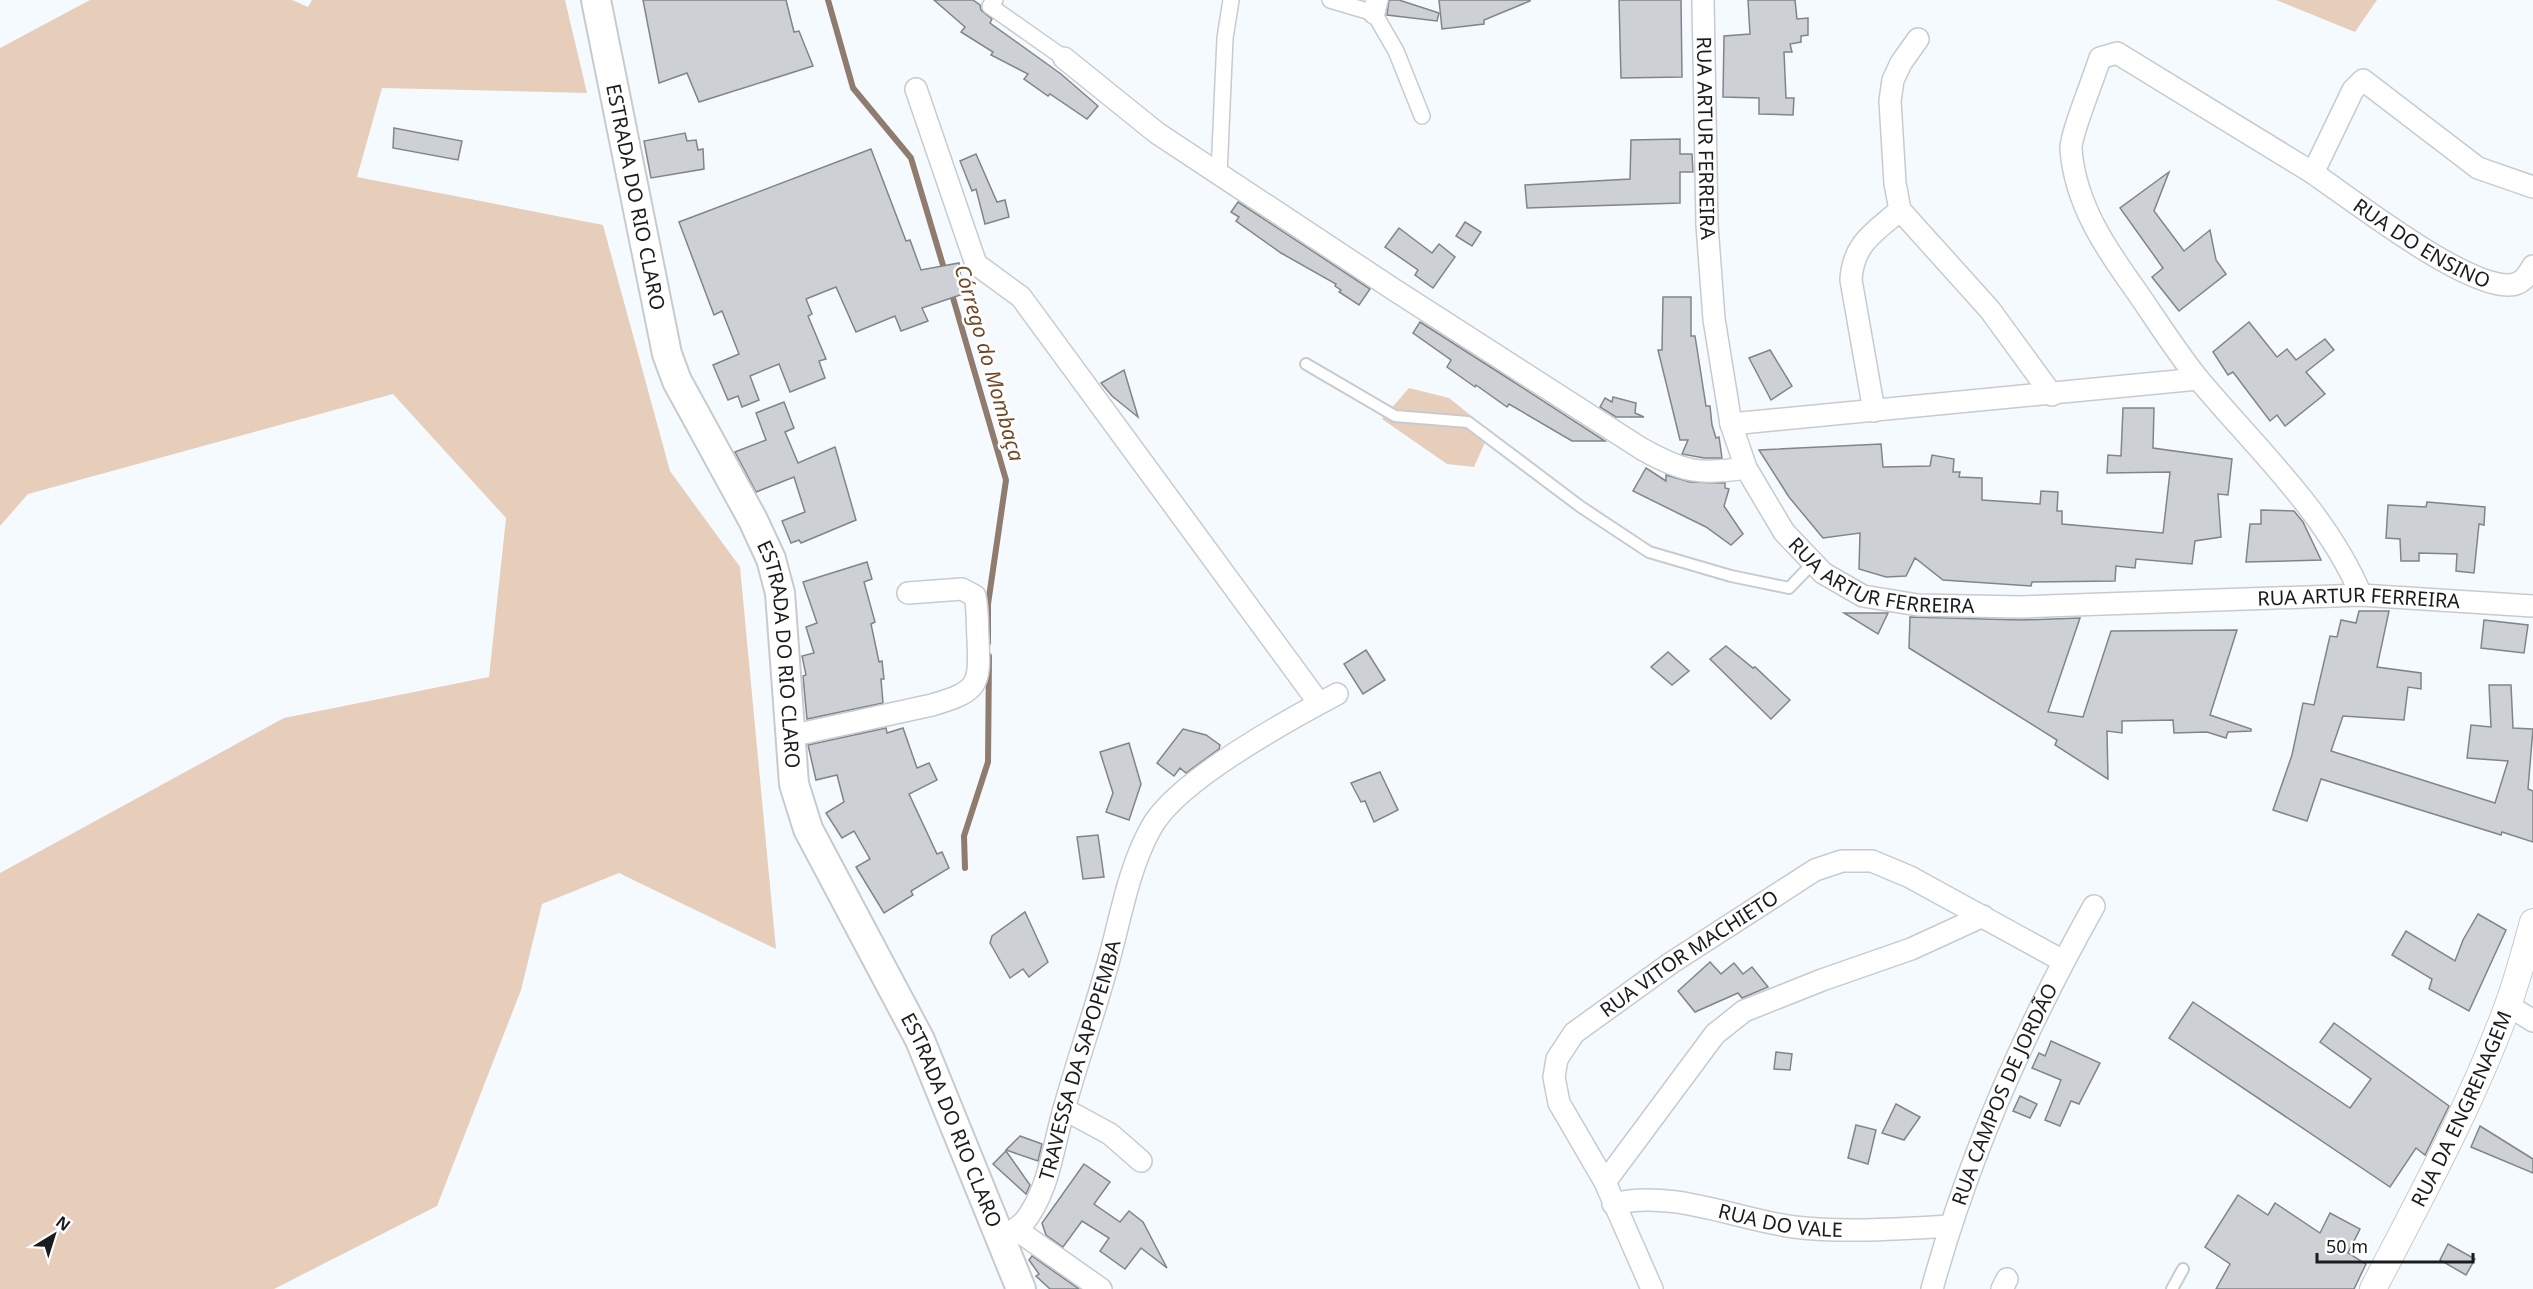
<svg xmlns="http://www.w3.org/2000/svg" width="2533" height="1289" viewBox="0 0 2533 1289" font-family="'Noto Sans',sans-serif">
<style>
.green{fill:#e6cebb}
.lines{fill:none;stroke-linecap:round;stroke-linejoin:round}
.stream{stroke:#8f7c6e;stroke-width:6}
.building{fill:#cdd1d6;stroke:#818589;stroke-width:1.5}
.service-casing{stroke:#c7cbd0;stroke-width:14}
.pedestrian-casing{stroke:#c7cbd0;stroke-width:18}
.minor-casing{stroke:#c7cbd0;stroke-width:24}
.tertiary-casing{stroke:#c7cbd0;stroke-width:28}
.secondary-casing{stroke:#c7cbd0;stroke-width:32}
.service{stroke:#fff;stroke-width:10}
.pedestrian{stroke:#fff;stroke-width:15}
.minor{stroke:#fff;stroke-width:21}
.tertiary{stroke:#fff;stroke-width:26}
.secondary{stroke:#fff;stroke-width:28}
.labels{text-anchor:middle;stroke-width:5;stroke-linejoin:round;paint-order:stroke}
.street-label{font-size:20px;fill:#1b1c1e;stroke:#fff}
.water-label{font-size:21px;font-style:italic;fill:#714926;stroke:#fff}
</style>
<rect width="100%" height="100%" fill="#f5faff"/>
<g class="green">
<polygon points="90,0 292,0 308,7 312,0 565,0 587,93 382,88 357,177 603,225 670,471 740,567 776,949 619,873 542,904 521,990 437,1206 274,1289 0,1289 0,873 284,718 489,677 506,518 393,394 28,494 0,526 0,48"/>
<polygon points="2276,0 2377,0 2355,32"/>
<polygon points="1409,388 1449,398 1490,431 1474,467 1447,464 1382,419"/>
</g>
<g class="lines">
<g class="stream">
<polyline points="828,0 853,88 911,158 945,272"/>
<polyline points="951,291 1006,480 988,604 988,643"/>
<polyline points="965,868 964,836 988,762 989,656"/>
</g>
</g>
<g class="building">
<polygon points="643,0 786,0 794,32 799,31 813,66 699,102 687,73 659,83"/>
<polygon points="934,0 973,0 980,5 981,10 992,19 990,23 1061,74 1098,106 1087,119 1050,94 1048,96 1024,79 1028,74 991,55 993,52 961,32 965,27"/>
<polygon points="1389,0 1399,0 1439,13 1437,21 1387,15"/>
<polygon points="1439,0 1530,0 1530,1 1484,20 1484,24 1442,29"/>
<polygon points="1619,0 1681,0 1682,77 1621,78"/>
<polygon points="1748,0 1795,0 1797,19 1808,18 1808,35 1801,36 1801,42 1790,44 1792,52 1784,52 1786,98 1794,98 1793,115 1759,114 1759,98 1723,97 1724,36 1750,34"/>
<polygon points="394,128 462,141 458,160 393,148"/>
<polygon points="685,133 687,141 696,140 698,150 703,149 704,169 651,178 644,141"/>
<polygon points="1680,139 1680,154 1692,154 1693,172 1680,172 1680,203 1527,208 1525,185 1630,179 1631,140"/>
<polygon points="871,149 906,241 910,240 921,270 959,263 963,294 922,308 928,321 901,331 895,316 856,332 836,287 806,299 812,314 808,316 826,359 819,361 825,378 790,392 779,364 750,376 759,400 742,407 738,396 728,400 713,365 739,354 722,311 714,315 679,222"/>
<polygon points="976,154 997,202 1005,200 1009,217 985,224 976,189 972,191 960,161"/>
<polygon points="2169,172 2154,211 2184,251 2210,230 2216,260 2226,274 2179,311 2152,277 2163,268 2120,208"/>
<polygon points="1238,202 1370,289 1359,305 1339,292 1341,290 1335,286 1336,284 1281,253 1236,221 1239,217 1231,212"/>
<polygon points="1465,222 1481,232 1472,246 1456,236"/>
<polygon points="1399,228 1432,253 1439,244 1455,257 1433,288 1415,275 1418,270 1385,247"/>
<polygon points="1663,297 1691,297 1691,336 1695,336 1706,406 1710,406 1712,425 1716,438 1719,437 1722,458 1704,458 1682,454 1688,440 1680,440 1658,350 1662,350"/>
<polygon points="1420,322 1506,377 1605,441 1572,441 1509,404 1507,407 1476,385 1475,387 1447,367 1451,360 1413,333"/>
<polygon points="2249,322 2277,357 2287,349 2296,360 2325,339 2334,350 2306,372 2325,394 2285,426 2277,415 2270,421 2233,372 2228,375 2213,352"/>
<polygon points="1770,350 1792,386 1771,400 1749,358"/>
<polygon points="1124,370 1138,417 1112,396 1101,383"/>
<polygon points="1613,397 1636,403 1635,413 1644,417 1616,417 1600,407 1605,398 1612,402"/>
<polygon points="784,402 794,428 785,432 798,463 835,447 856,520 801,543 799,540 791,543 782,521 805,512 794,477 756,492 735,452 766,440 756,413"/>
<polygon points="2123,408 2154,408 2153,448 2232,459 2228,495 2218,494 2221,537 2195,541 2192,564 2136,559 2135,568 2116,566 2115,581 2032,582 2031,586 1943,580 1915,558 1906,576 1886,577 1859,569 1860,533 1823,538 1789,497 1759,450 1881,444 1883,467 1930,466 1932,455 1954,459 1953,472 1960,472 1959,477 1982,478 1982,500 2040,504 2041,491 2058,492 2057,511 2062,511 2062,524 2163,533 2170,472 2107,473 2108,455 2121,456"/>
<polygon points="1646,468 1666,481 1666,475 1690,482 1725,483 1725,488 1729,489 1724,506 1743,534 1731,545 1706,527 1633,491"/>
<polygon points="2427,502 2485,507 2484,525 2479,524 2474,573 2456,571 2457,554 2419,553 2419,561 2401,561 2400,539 2386,538 2388,505 2426,507"/>
<polygon points="2261,510 2294,511 2303,522 2321,560 2246,562 2250,524 2261,524"/>
<polygon points="867,562 872,579 864,582 875,622 871,624 879,662 882,661 884,679 881,679 883,703 807,719 803,676 806,675 802,656 814,653 806,627 817,623 803,582"/>
<polygon points="2359,611 2389,611 2377,667 2421,673 2421,689 2408,687 2404,720 2343,716 2331,751 2495,803 2508,761 2467,758 2471,725 2491,727 2489,685 2511,685 2513,728 2533,729 2528,789 2533,791 2533,842 2502,832 2501,835 2321,779 2307,821 2273,810 2292,755 2303,703 2314,705 2330,636 2337,637 2341,620 2356,623"/>
<polygon points="1844,613 1888,613 1878,634"/>
<polygon points="1910,617 2021,620 2080,618 2048,712 2083,717 2111,631 2237,630 2210,715 2251,729 2251,731 2228,732 2226,738 2207,732 2174,733 2173,720 2122,721 2122,733 2107,731 2108,779 2055,745 2057,740 1909,648"/>
<polygon points="2484,620 2528,625 2524,653 2481,648"/>
<polygon points="1726,646 1753,668 1755,667 1790,700 1771,719 1710,659"/>
<polygon points="1366,650 1385,680 1363,694 1344,664"/>
<polygon points="1668,652 1689,671 1672,685 1651,667"/>
<polygon points="886,728 887,733 903,728 917,768 929,763 937,780 909,794 937,854 942,852 949,868 911,891 913,895 884,913 856,867 870,859 854,831 842,838 826,813 844,802 837,775 816,780 808,745"/>
<polygon points="1183,729 1206,735 1220,745 1219,749 1186,773 1180,768 1174,776 1157,763"/>
<polygon points="1129,743 1141,784 1129,820 1106,812 1113,793 1100,752"/>
<polygon points="1380,772 1398,810 1374,822 1365,801 1361,802 1351,783"/>
<polygon points="1098,835 1104,877 1083,879 1077,837"/>
<polygon points="1025,912 1048,962 1029,977 1023,969 1010,978 990,943 992,936"/>
<polygon points="2478,914 2506,930 2469,1011 2429,989 2432,979 2392,955 2406,931 2455,961 2463,940"/>
<polygon points="1710,962 1721,974 1734,963 1743,974 1752,967 1768,987 1742,998 1738,993 1695,1012 1678,991"/>
<polygon points="2193,1002 2350,1108 2371,1079 2320,1042 2334,1023 2449,1106 2425,1155 2416,1148 2390,1187 2169,1038"/>
<polygon points="2051,1041 2100,1063 2079,1104 2071,1101 2060,1126 2045,1120 2061,1080 2032,1068 2039,1053 2045,1056"/>
<polygon points="1776,1052 1792,1054 1790,1070 1774,1069"/>
<polygon points="2020,1096 2037,1104 2030,1118 2013,1111"/>
<polygon points="1896,1104 1920,1117 1904,1140 1882,1133"/>
<polygon points="1856,1125 1876,1130 1868,1164 1848,1158"/>
<polygon points="2480,1126 2533,1159 2533,1173 2471,1147"/>
<polygon points="1020,1136 1042,1144 1038,1161 1006,1150"/>
<polygon points="1006,1151 1030,1185 1026,1194 993,1164"/>
<polygon points="1084,1164 1110,1182 1094,1204 1120,1222 1129,1211 1143,1222 1167,1268 1141,1248 1125,1269 1100,1251 1109,1238 1082,1221 1063,1247 1046,1235 1042,1223"/>
<polygon points="2238,1195 2268,1215 2275,1203 2320,1233 2330,1213 2360,1229 2348,1253 2366,1264 2354,1289 2216,1289 2230,1264 2205,1247"/>
<polygon points="2448,1244 2475,1259 2466,1275 2440,1260"/>
<polygon points="1032,1256 1079,1289 1050,1289 1036,1276 1039,1274 1029,1260"/>
</g>
<g class="lines">
<g class="service-casing">
<g id="service">
<polyline points="1306,364 1395,416 1468,422 1581,507 1649,552 1731,576 1789,588 1813,563"/>
<polyline points="2172,1289 2183,1269"/>
</g>
</g>
<g class="pedestrian-casing">
<g id="pedestrian">
<polyline points="995,0 990,6 1064,58"/>
<polyline points="1330,0 1374,13 1396,51 1422,116"/>
<polyline points="1219,174 1225,38 1231,0"/>
</g>
</g>
<g class="minor-casing">
<g id="minor">
<path id="s1" d="M 1703,0 L 1707,225 L 1714,319 L 1731,424 L 1746,468 L 1784,532 L 1823,573 L 1863,596 L 1918,605 L 2021,607 L 2361,595 L 2533,606"/>
<polyline points="1374,13 1377,0"/>
<polyline points="1918,39 1901,63 1893,80 1890,101 1895,183 1900,210 1990,310 2052,395"/>
<path d="M 1064,58 L 1157,133 L 1393,289 L 1642,449 C 1683,472 1699,475 1746,468"/>
<polyline points="916,89 976,264 1021,297 1319,703"/>
<path id="s2" d="M 2313,173 C 2354,201 2463,286 2509,285 C 2522,285 2527,276 2533,266"/>
<path d="M 1874,411 L 1851,280 C 1853,243 1875,232 1900,210"/>
<polyline points="1731,424 2198,379"/>
<path d="M 2361,595 C 2327,513 2256,448 2200,381 C 2177,353 2157,321 2137,292 C 2106,249 2075,204 2071,149 C 2070,136 2095,75 2100,58 L 2117,53 L 2313,173 L 2353,90 L 2363,80 L 2478,168 L 2533,187"/>
<path d="M 790,736 L 932,705 C 979,691 980,686 978,639 C 977,625 978,609 975,596 L 962,589 L 908,593"/>
<polyline points="2508,1005 2533,1021"/>
<polyline points="1064,1109 1110,1134 1141,1161"/>
<polyline points="1605,1182 1715,1034 1744,1011 1822,980 1911,949 1983,916"/>
<path id="s3" d="M 1613,1204 C 1672,1189 1735,1219 1794,1227 C 1846,1233 1899,1229 1951,1226"/>
<polyline points="1017,1230 1101,1289"/>
<path id="s4" d="M 1000,1236 C 1014,1231 1023,1226 1031,1212 C 1050,1182 1054,1143 1064,1109 C 1077,1062 1093,1017 1106,970 C 1120,923 1127,871 1151,828 C 1176,781 1288,720 1337,694"/>
<path id="s5" d="M 1652,1289 L 1605,1182 L 1559,1103 L 1554,1077 L 1557,1059 L 1574,1033 L 1671,963 L 1815,870 L 1842,861 L 1872,861 L 1910,877 L 2063,961"/>
<path id="s6" d="M 1932,1289 C 1969,1155 2026,1027 2094,906"/>
<polyline points="2002,1289 2007,1279"/>
</g>
</g>
<g class="tertiary-casing">
<g id="tertiary">
<path id="s7" d="M 2373,1289 C 2421,1197 2472,1103 2508,1005 C 2518,978 2525,950 2533,922"/>
</g>
</g>
<g class="secondary-casing">
<g id="secondary">
<path id="s8" d="M 596,0 L 667,354 L 677,381 L 753,520 L 771,559 L 780,593 L 794,784 L 808,829 L 920,1040 L 1021,1289"/>
</g>
</g>
<use href="#service" class="service"/>
<use href="#pedestrian" class="pedestrian"/>
<use href="#minor" class="minor"/>
<use href="#tertiary" class="tertiary"/>
<use href="#secondary" class="secondary"/>
</g>
<g class="labels">
<g class="street-label">
<text dy="7" stroke="none"><textPath href="#s1" startOffset="138">RUA ARTUR FERREIRA</textPath></text>
<text dy="7" stroke="none"><textPath href="#s8" startOffset="201">ESTRADA DO RIO CLARO</textPath></text>
<text dy="7" stroke="none"><textPath href="#s2" startOffset="130">RUA DO ENSINO</textPath></text>
<text dy="7" stroke="none"><textPath href="#s1" startOffset="660">RUA ARTUR FERREIRA</textPath></text>
<text dy="7" stroke="none"><textPath href="#s1" startOffset="1146">RUA ARTUR FERREIRA</textPath></text>
<text dy="7" stroke="none"><textPath href="#s8" startOffset="687">ESTRADA DO RIO CLARO</textPath></text>
<text dy="7" stroke="none"><textPath href="#s5" startOffset="424">RUA VITOR MACHIETO</textPath></text>
<text dy="7" stroke="none"><textPath href="#s4" startOffset="200">TRAVESSA DA SAPOPEMBA</textPath></text>
<text dy="7" stroke="none"><textPath href="#s6" startOffset="208">RUA CAMPOS DE JORDÃO</textPath></text>
<text dy="7" stroke="none"><textPath href="#s7" startOffset="201">RUA DA ENGRENAGEM</textPath></text>
<text dy="7" stroke="none"><textPath href="#s8" startOffset="1190">ESTRADA DO RIO CLARO</textPath></text>
<text dy="7" stroke="none"><textPath href="#s3" startOffset="170">RUA DO VALE</textPath></text>
</g>
<g class="water-label">
<text transform="translate(989 363) rotate(74)" y="7">Córrego do Mombaça</text>
</g>
</g>
<g transform="translate(54 1235) rotate(38)" stroke="#ffffff" stroke-width="4.5" paint-order="stroke">
<path d="M0-4.5L10 22L0 15L-10 22Z" fill="#1b1c1e"/>
<text y="-9" font-size="16" font-weight="bold" text-anchor="middle" fill="#1b1c1e">N</text>
</g>
<path d="M2317 1253v9h156v-9" fill="none" stroke="#1b1c1e" stroke-width="3"/>
<text x="2326" y="1253" font-size="18" fill="#1b1c1e" stroke="#ffffff" stroke-width="4.5" paint-order="stroke">50 m</text>
</svg>
